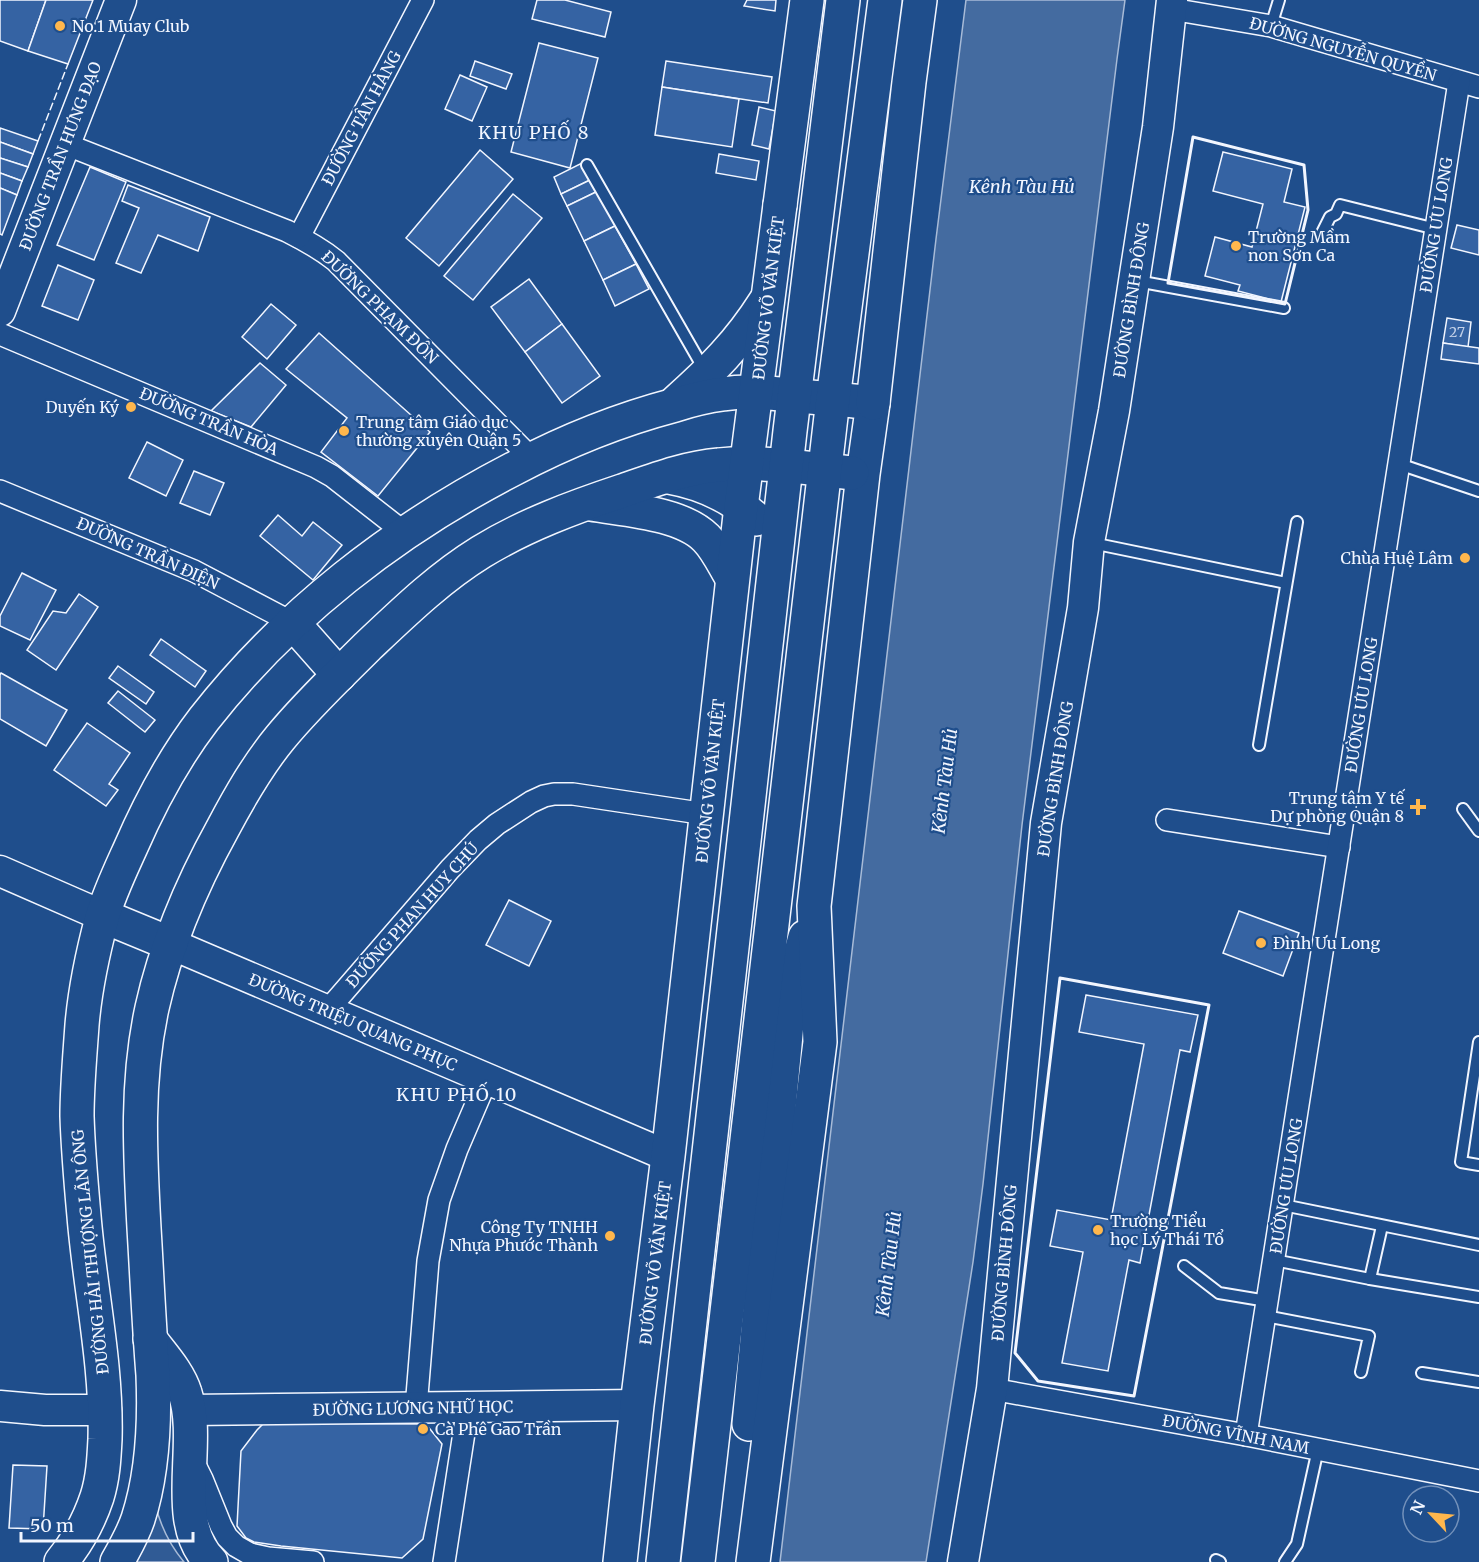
<svg xmlns="http://www.w3.org/2000/svg" width="1479" height="1562" viewBox="0 0 1479 1562" font-family="Merriweather,serif">
<style>
.green{fill:#305b95;stroke:#a8bbd7;stroke-width:1.5}
.water{fill:#446ba0;stroke:#a8bbd7;stroke-width:1.5}
.building{fill:#3563a3;stroke:#f2f6ff;stroke-width:1.5}
.lines{fill:none;stroke-linecap:round;stroke-linejoin:round}
.lane-casing{stroke:#f2f6ff;stroke-width:14}
.street-casing{stroke:#f2f6ff;stroke-width:24}
.secondary-casing{stroke:#f2f6ff;stroke-width:33}
.primary-casing{stroke:#f2f6ff;stroke-width:36}
.highway-casing{stroke:#f2f6ff;stroke-width:36}
.lane{stroke:#1f4e8c;stroke-width:10}
.street{stroke:#1f4e8c;stroke-width:21}
.secondary{stroke:#1f4e8c;stroke-width:30}
.primary{stroke:#1f4e8c;stroke-width:33}
.highway{stroke:#1f4e8c;stroke-width:33}
.fence{stroke:#f2f6ff;stroke-width:1.5;stroke-dasharray:8 3;stroke-linecap:butt}
.wall{stroke:#f2f6ff;stroke-width:3}
.poi-dot{fill:#ffb74d;stroke:#1f4e8c;stroke-width:2}
.labels{text-anchor:middle;stroke-width:4.5;stroke-linejoin:round;paint-order:stroke}
.number-label{font-size:14px;fill:#c3d1e8}
.poi-label{font-size:16px;fill:#f2f6ff;stroke:#1f4e8c;text-anchor:start}
.street-label{font-size:16px;fill:#f2f6ff;stroke:#1f4e8c}
.neighbourhood-label{font-size:18px;letter-spacing:1.5px;fill:#f2f6ff;stroke:#1f4e8c}
.water-label{font-size:18px;font-style:italic;fill:#f2f6ff;stroke:#1f4e8c}
</style>
<rect width="100%" height="100%" fill="#1f4e8c"/>
<path class="green" d="M 155,1503 C 160,1525 169,1544 184,1562 L 128,1562 Z"/>
<polygon class="water" points="966,0 1125,0 1117,59 1022,825 983,1184 973,1262 926,1562 780,1562 936,239"/>
<g class="building">
<polygon points="0,0 46,0 28,51 0,41"/>
<polygon points="46,0 93,0 68,64 28,51"/>
<polygon points="537,0 565,0 611,12 605,37 532,19"/>
<polygon points="747,0 776,0 775,11 744,6"/>
<polygon points="539,43 598,58 570,168 511,152"/>
<polygon points="475,61 512,74 506,89 470,76"/>
<polygon points="666,61 772,77 768,103 662,87"/>
<polygon points="460,75 487,87 472,121 445,109"/>
<polygon points="662,87 739,99 732,147 655,135"/>
<polygon points="759,107 776,111 769,149 752,145"/>
<polygon points="0,128 38,141 33,154 0,142"/>
<polygon points="0,142 33,154 28,167 0,158"/>
<polygon points="480,150 513,179 439,266 406,238"/>
<polygon points="1223,152 1292,169 1284,202 1305,207 1281,302 1238,291 1240,285 1205,276 1215,237 1252,247 1263,204 1213,191"/>
<polygon points="719,154 759,161 756,180 716,173"/>
<polygon points="0,158 28,167 22,181 0,173"/>
<polygon points="584,162 592,179 561,194 554,177"/>
<polygon points="90,167 126,182 94,260 57,245"/>
<polygon points="0,173 22,181 17,195 0,188"/>
<polygon points="592,179 598,191 567,206 561,194"/>
<polygon points="128,185 210,217 198,251 158,235 141,273 116,263 139,208 122,201"/>
<polygon points="0,188 17,195 2,235 0,234"/>
<polygon points="598,191 615,226 584,241 567,206"/>
<polygon points="513,194 542,218 473,300 444,276"/>
<polygon points="1457,225 1479,230 1479,255 1451,248"/>
<polygon points="615,226 636,264 603,280 584,241"/>
<polygon points="636,264 649,289 615,306 603,280"/>
<polygon points="58,265 94,280 78,320 42,306"/>
<polygon points="529,279 562,324 525,352 491,307"/>
<polygon points="271,304 296,325 267,359 242,337"/>
<polygon points="1447,318 1471,322 1468,347 1443,343"/>
<polygon points="562,324 600,376 562,403 525,352"/>
<polygon points="319,333 430,432 378,496 321,452 347,418 286,369"/>
<polygon points="1443,343 1479,348 1479,364 1441,359"/>
<polygon points="260,363 286,385 251,427 211,411"/>
<polygon points="147,442 183,460 166,496 129,478"/>
<polygon points="194,471 224,483 210,515 180,503"/>
<polygon points="278,515 302,536 313,522 342,545 313,580 260,536"/>
<polygon points="22,573 56,590 30,640 0,626 0,616"/>
<polygon points="79,594 98,607 56,670 27,650 53,611 66,613"/>
<polygon points="161,639 206,671 195,687 150,655"/>
<polygon points="118,666 154,692 146,704 109,678"/>
<polygon points="1,673 67,710 46,746 0,719 0,675"/>
<polygon points="118,691 155,720 145,732 108,703"/>
<polygon points="87,723 130,753 109,784 118,790 106,806 54,770"/>
<polygon points="509,900 551,921 529,966 486,945"/>
<polygon points="1239,911 1299,933 1283,976 1223,953"/>
<polygon points="1086,995 1198,1015 1190,1052 1180,1050 1140,1263 1129,1260 1108,1371 1062,1363 1083,1252 1050,1246 1057,1210 1111,1220 1144,1044 1079,1032"/>
<polygon points="264,1423 426,1424 442,1444 423,1539 402,1558 281,1546 254,1542 246,1538 237,1526 241,1451 257,1430"/>
<polygon points="13,1465 47,1466 43,1529 9,1528"/>
</g>
<g class="lines">
<g class="lane-casing">
<g id="lane">
<polyline points="1271,26 1279,0"/>
<polyline points="587,165 705,371"/>
<polyline points="1321,235 1330,217 1336,214 1340,205 1436,229"/>
<polyline points="1137,281 1284,308"/>
<polyline points="1399,464 1479,491"/>
<polyline points="1092,543 1286,583"/>
<polyline points="1259,745 1297,522"/>
<polyline points="1463,809 1479,831"/>
<polyline points="1479,1042 1461,1162 1479,1165"/>
<polyline points="1283,1205 1479,1245"/>
<polyline points="1274,1260 1370,1279 1479,1297"/>
<polyline points="1184,1266 1219,1293 1267,1301"/>
<polyline points="1370,1279 1382,1226"/>
<polyline points="1265,1316 1369,1336 1361,1372"/>
<polyline points="1422,1373 1479,1382"/>
<polyline points="1216,1560 1220,1562"/>
<polyline points="1285,1562 1297,1544 1318,1449"/>
</g>
</g>
<g class="street-casing">
<g id="street">
<polyline points="1171,9 1271,26 1479,87"/>
<path d="M 65,144 L 287,231 C 305,240 321,249 336,261 L 532,459"/>
<polyline points="299,237 423,0"/>
<polyline points="0,334 316,467 332,476 405,533"/>
<polyline points="0,491 194,571 293,623"/>
<polyline points="1167,820 1339,847"/>
<polyline points="327,1011 450,869 478,840 497,824 531,802 544,796 554,794 573,794 706,814"/>
<polyline points="992,1389 1246,1435 1479,1481"/>
<polyline points="416,1408 428,1261 439,1200 457,1149 487,1079"/>
<polyline points="1246,1435 1459,82"/>
<polyline points="193,1461 202,1479 221,1526 227,1537 236,1546 250,1554 268,1558 313,1562"/>
<polyline points="444,1562 468,1407"/>
</g>
</g>
<g class="secondary-casing">
<g id="secondary">
<polyline points="0,311 121,0"/>
<polyline points="0,871 103,916"/>
<polyline points="171,944 668,1156"/>
<polyline points="0,1406 45,1410 106,1410"/>
<polyline points="189,1410 637,1405"/>
<polyline points="963,1562 992,1389 1046,823 1083,608 1089,542 1114,411 1134,281 1158,127 1172,0"/>
</g>
</g>
<g class="primary-casing">
<g id="primary">
<path d="M 676,402 C 711,371 739,343 765,302"/>
<path d="M 669,477 C 703,483 731,496 756,519"/>
<path d="M 591,504 C 626,510 681,513 706,538 C 717,549 724,565 732,578"/>
<polyline points="293,623 339,675"/>
<polyline points="103,916 171,944"/>
<path d="M 150,1339 C 162,1355 179,1373 185,1393 C 202,1445 170,1522 211,1562"/>
<polyline points="749,1424 790,992 805,937"/>
<path d="M 61,1562 C 77,1543 89,1521 97,1497 C 103,1478 104,1459 105,1439 C 107,1364 90,1290 84,1216 C 81,1183 78,1149 77,1116 C 77,1086 80,1054 82,1025 C 85,989 93,952 102,918 C 109,894 120,871 130,849 C 150,803 174,758 204,719 C 286,614 395,530 513,469 C 564,442 618,420 675,405 C 691,400 707,396 723,394 C 748,390 773,393 798,396 C 823,398 848,400 873,403 L 863,474 L 814,906 L 820,1042 L 753,1562"/>
<path d="M 117,1562 C 125,1548 133,1534 138,1519 C 153,1473 155,1423 153,1375 C 149,1326 147,1277 144,1228 C 140,1154 136,1081 152,1008 C 166,945 192,884 223,828 C 240,796 257,766 280,738 C 307,705 338,676 368,646 C 404,612 439,578 481,552 C 525,525 574,507 622,491 C 654,480 685,468 719,465 C 760,460 811,469 852,473"/>
<polyline points="620,1562 637,1405 668,1156 740,515 780,205"/>
</g>
</g>
<g class="highway-casing">
<g id="highway">
<polyline points="780,205 807,0"/>
<polyline points="873,403 909,82 920,0"/>
<polyline points="663,1562 790,431 843,0"/>
<polyline points="698,1562 833,399 885,0"/>
</g>
</g>
<use href="#lane" class="lane"/>
<use href="#street" class="street"/>
<use href="#secondary" class="secondary"/>
<use href="#primary" class="primary"/>
<use href="#highway" class="highway"/>
<polyline class="fence" points="38,141 68,64"/>
<g class="wall">
<polygon points="1193,137 1304,165 1308,210 1285,304 1168,283"/>
<polygon points="1060,978 1209,1005 1134,1396 1038,1381 1015,1353"/>
</g>
</g>
<g class="poi-dot">
<circle cx="60" cy="26" r="6"/>
<circle cx="1236" cy="246" r="6"/>
<circle cx="131" cy="407" r="6"/>
<circle cx="344" cy="431" r="6"/>
<circle cx="1465" cy="558" r="6"/>
<path d="M1415 798h6v6h6v6h-6v6h-6v-6h-6v-6h6z"/>
<circle cx="1261" cy="943" r="6"/>
<circle cx="1098" cy="1230" r="6"/>
<circle cx="610" cy="1236" r="6"/>
<circle cx="423" cy="1429" r="6"/>
</g>
<g class="labels">
<g class="number-label">
<text x="1457" y="337">27</text>
</g>
<g class="poi-label">
<text x="72" y="32">No.1 Muay Club</text>
<text x="1248" y="243">Trường Mầm<tspan x="1248" dy="18">non Sơn Ca</tspan></text>
<text x="119" y="413" text-anchor="end">Duyến Ký</text>
<text x="356" y="428">Trung tâm Giáo dục<tspan x="356" dy="18">thường xuyên Quận 5</tspan></text>
<text x="1453" y="564" text-anchor="end">Chùa Huệ Lâm</text>
<text x="1404" y="804" text-anchor="end">Trung tâm Y tế<tspan x="1404" dy="18">Dự phòng Quận 8</tspan></text>
<text x="1273" y="949">Đình Ưu Long</text>
<text x="1110" y="1227">Trường Tiểu<tspan x="1110" dy="18">học Lý Thái Tổ</tspan></text>
<text x="598" y="1233" text-anchor="end">Công Ty TNHH<tspan x="598" dy="18">Nhựa Phước Thành</tspan></text>
<text x="435" y="1435">Cà Phê Gao Trần</text>
</g>
<g class="street-label">
<text transform="translate(1343 49) rotate(16)" y="6">ĐƯỜNG NGUYỄN QUYỀN</text>
<text transform="translate(361 118) rotate(-62)" y="6">ĐƯỜNG TÂN HÀNG</text>
<text transform="translate(60 156) rotate(-69)" y="6">ĐƯỜNG TRẦN HƯNG ĐẠO</text>
<text transform="translate(1436 225) rotate(-81)" y="6">ĐƯỜNG ƯU LONG</text>
<text transform="translate(768 298) rotate(-83)" y="6">ĐƯỜNG VÕ VĂN KIỆT</text>
<text transform="translate(1131 300) rotate(-81)" y="6">ĐƯỜNG BÌNH ĐÔNG</text>
<text transform="translate(380 307) rotate(44)" y="6">ĐƯỜNG PHẠM ĐÔN</text>
<text transform="translate(209 421) rotate(23)" y="6">ĐƯỜNG TRẦN HÒA</text>
<text transform="translate(148 553) rotate(24)" y="6">ĐƯỜNG TRẦN ĐIỆN</text>
<text transform="translate(1361 705) rotate(-81)" y="6">ĐƯỜNG ƯU LONG</text>
<text transform="translate(1055 779) rotate(-81)" y="6">ĐƯỜNG BÌNH ĐÔNG</text>
<text transform="translate(710 781) rotate(-84)" y="6">ĐƯỜNG VÕ VĂN KIỆT</text>
<text transform="translate(412 915) rotate(-48)" y="6">ĐƯỜNG PHAN HUY CHÚ</text>
<text transform="translate(353 1022) rotate(23)" y="6">ĐƯỜNG TRIỆU QUANG PHỤC</text>
<text transform="translate(1286 1186) rotate(-81)" y="6">ĐƯỜNG ƯU LONG</text>
<text transform="translate(90 1252) rotate(-96)" y="6">ĐƯỜNG HẢI THƯỢNG LÃN ÔNG</text>
<text transform="translate(655 1263) rotate(-83)" y="6">ĐƯỜNG VÕ VĂN KIỆT</text>
<text transform="translate(1004 1263) rotate(-85)" y="6">ĐƯỜNG BÌNH ĐÔNG</text>
<text transform="translate(413 1408) rotate(-1)" y="6">ĐƯỜNG LƯƠNG NHỮ HỌC</text>
<text transform="translate(1236 1434) rotate(11)" y="6">ĐƯỜNG VĨNH NAM</text>
</g>
<g class="neighbourhood-label">
<text x="534" y="139">KHU PHỐ 8</text>
<text x="457" y="1101">KHU PHỐ 10</text>
</g>
<g class="water-label">
<text x="1022" y="193">Kênh Tàu Hủ</text>
<text transform="translate(945 781) rotate(-83)" y="6">Kênh Tàu Hủ</text>
<text transform="translate(889 1264) rotate(-83)" y="6">Kênh Tàu Hủ</text>
</g>
</g>
<g transform="translate(1431 1514) rotate(296)"><circle r="28" fill="#1f4e8c" stroke="#7391ba" stroke-width="1.5"/>
<path d="M0-4.5L10 22L0 15L-10 22Z" fill="#ffb74d"/>
<text y="-9" font-size="16" font-weight="bold" text-anchor="middle" fill="#f2f6ff">N</text>
</g>
<path d="M21 1532v9h172v-9" fill="none" stroke="#f2f6ff" stroke-width="3"/>
<text x="30" y="1532" font-size="18" fill="#f2f6ff" stroke="#1f4e8c" stroke-width="4.5" paint-order="stroke">50 m</text>
</svg>
